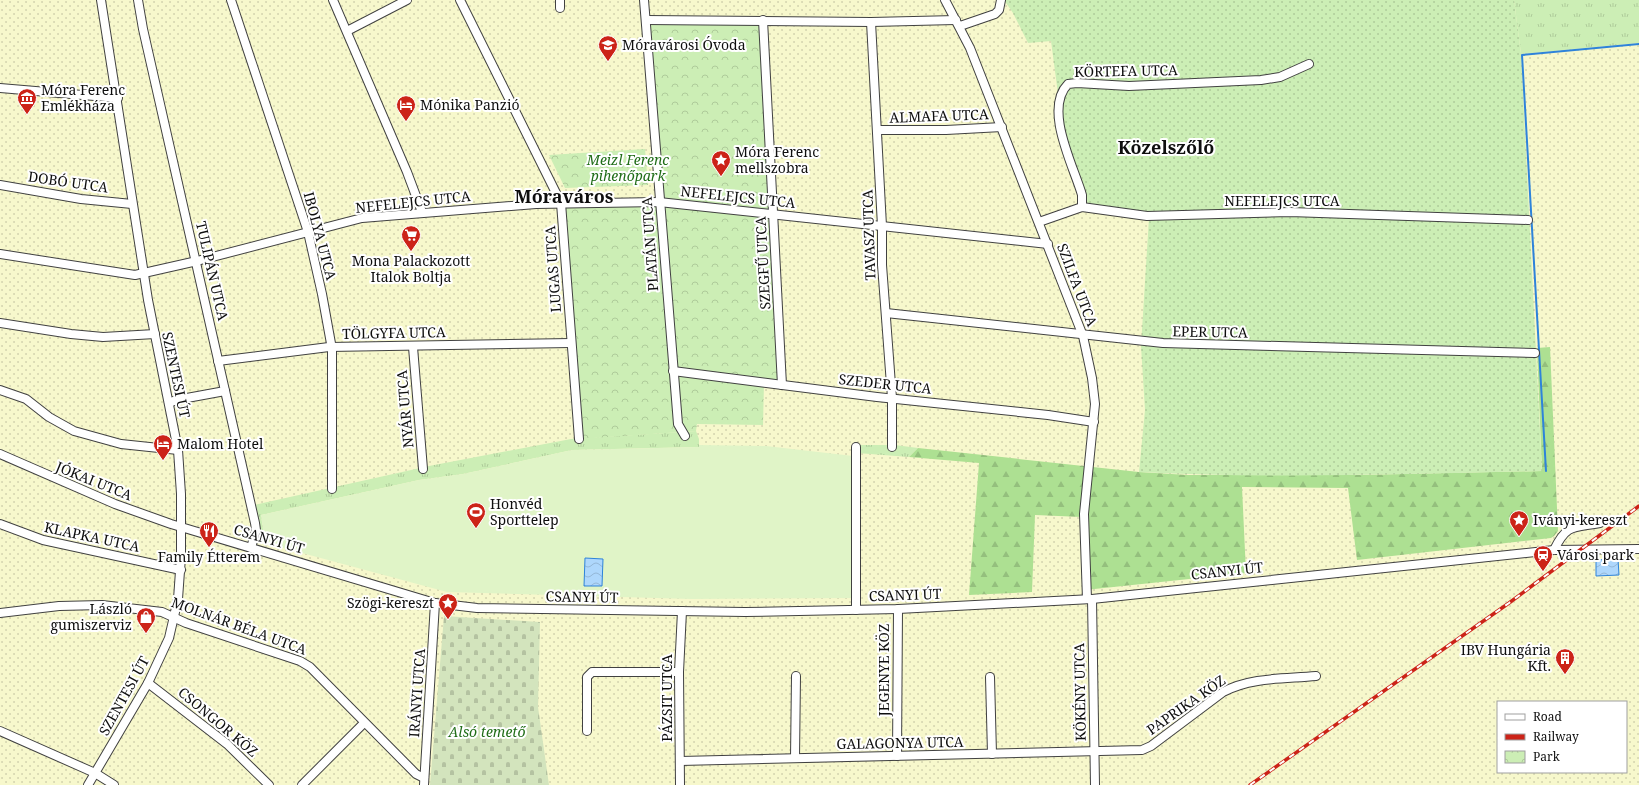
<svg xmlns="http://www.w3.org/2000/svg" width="1639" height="785" viewBox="0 0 1639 785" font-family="'Noto Serif',serif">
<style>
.farmland{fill:url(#farmland-dots);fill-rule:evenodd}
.grass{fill:url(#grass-tufts)}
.forest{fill:url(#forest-firs)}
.cemetery{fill:url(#cemetery-stones)}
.park{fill:url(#park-crowns)}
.garden{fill:url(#garden-dots)}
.pitch{fill:#e0f4c7}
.water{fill:url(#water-waves);stroke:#2e83da}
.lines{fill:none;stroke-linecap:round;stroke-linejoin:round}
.stream{stroke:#2e83da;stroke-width:2}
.minor-casing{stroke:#414141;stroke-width:10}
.minor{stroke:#fff;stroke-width:8}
.rail-casing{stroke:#cc2318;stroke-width:3.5}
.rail{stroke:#fff;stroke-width:2;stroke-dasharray:6;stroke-linecap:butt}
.labels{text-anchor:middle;stroke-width:4;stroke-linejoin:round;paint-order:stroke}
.poi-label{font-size:14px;fill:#0e0e0e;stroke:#fff;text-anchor:start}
.street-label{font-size:14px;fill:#0e0e0e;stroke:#fff}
.park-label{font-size:14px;font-style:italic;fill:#206d18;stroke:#fff}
.district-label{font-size:18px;font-weight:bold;fill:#0e0e0e;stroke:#fff}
</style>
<defs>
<pattern id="farmland-dots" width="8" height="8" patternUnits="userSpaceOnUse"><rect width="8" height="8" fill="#f7f8cc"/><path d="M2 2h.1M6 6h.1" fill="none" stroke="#d3d3ae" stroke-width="1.8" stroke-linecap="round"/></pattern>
<pattern id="grass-tufts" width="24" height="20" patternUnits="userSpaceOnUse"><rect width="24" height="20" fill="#cceeb5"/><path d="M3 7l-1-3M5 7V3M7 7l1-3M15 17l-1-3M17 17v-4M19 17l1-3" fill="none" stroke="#aecb9a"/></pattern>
<pattern id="forest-firs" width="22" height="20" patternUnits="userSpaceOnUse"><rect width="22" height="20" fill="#ade092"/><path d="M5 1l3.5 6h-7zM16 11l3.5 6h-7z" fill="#94bf7d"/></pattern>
<pattern id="cemetery-stones" width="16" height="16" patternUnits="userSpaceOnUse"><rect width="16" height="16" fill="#d3e4bd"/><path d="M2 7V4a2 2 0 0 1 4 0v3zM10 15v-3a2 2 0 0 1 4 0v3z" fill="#b4c2a1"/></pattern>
<pattern id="park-crowns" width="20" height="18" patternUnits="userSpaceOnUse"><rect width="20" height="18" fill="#cceeb5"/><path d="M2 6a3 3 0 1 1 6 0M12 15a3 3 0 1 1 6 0" fill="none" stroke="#aecb9a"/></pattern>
<pattern id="garden-dots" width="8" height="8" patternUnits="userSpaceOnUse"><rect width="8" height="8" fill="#cceeb5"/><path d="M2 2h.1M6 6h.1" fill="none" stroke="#aecb9a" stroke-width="1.8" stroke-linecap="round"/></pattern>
<pattern id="water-waves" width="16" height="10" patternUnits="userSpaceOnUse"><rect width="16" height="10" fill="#aed7fc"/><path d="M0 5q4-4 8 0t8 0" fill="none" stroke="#94b7d7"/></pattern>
</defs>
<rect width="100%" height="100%" fill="#fffeef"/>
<path class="farmland" d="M 0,0 L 1639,0 L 1639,785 L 0,785 ZM 1498,702 L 1626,702 L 1626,772 L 1498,772 Z"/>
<g class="grass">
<polygon points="1514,0 1639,0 1639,43 1521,54"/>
<polygon points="696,431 699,439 699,447 572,450 463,474 419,480 261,515 265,543 251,540 254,529 249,506 429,466 571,439"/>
<polygon points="855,445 895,445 918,448 909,457 857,453"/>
</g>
<polygon class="forest" points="1550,347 1558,531 1554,536 1551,538 1357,560 1348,488 1242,487 1246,573 1085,590 1082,517 1035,515 1032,592 969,595 979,463 909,457 918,448 1139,472 1188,475 1358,475 1542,471 1537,348"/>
<polygon class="cemetery" points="444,616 540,622 538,707 549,785 430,785"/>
<g class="park">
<polygon points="646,20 763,20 782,385 764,383 763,425 697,424 696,431 579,439 561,203 659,202"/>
<polygon points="645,149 648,185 565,188 549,155"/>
</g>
<path class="garden" d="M 1004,0 L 1514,0 L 1521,54 L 1542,471 C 1408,474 1273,479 1139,472 L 1145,410 L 1141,346 L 1149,218 L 1085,209 L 1064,139 L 1051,41 L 1028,43 L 1013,13 Z"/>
<polygon class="pitch" points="699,445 766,446 853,456 856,598 691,599 447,592 265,543 261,515 419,480 463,474 572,450 699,447"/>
<g class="water">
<polygon points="585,558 603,559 602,586 584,586"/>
<polygon points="1618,559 1619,575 1596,576 1596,560"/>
</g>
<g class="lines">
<polyline class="stream" points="1546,471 1522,55 1639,44"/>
<g class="minor-casing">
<g id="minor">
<polyline points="138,0 143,29 255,523 256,530 251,548"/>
<polyline points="231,0 308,232 322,294 332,349 332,489"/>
<polyline points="333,0 407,172 422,212"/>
<polyline points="460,0 561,203 579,439"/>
<polyline points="560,0 560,8"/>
<polyline points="644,0 678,424 685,436"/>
<polyline points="945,0 970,48 1083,336 1092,378 1095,404 1084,514 1087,599"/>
<polyline points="646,20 871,22 956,20"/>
<polyline points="763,20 782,385"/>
<polyline points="871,22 882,226 882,265 892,398 892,447"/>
<polyline points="960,26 995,14 999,10 1001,0"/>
<polyline points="347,31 407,0"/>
<polyline points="0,88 118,98"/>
<polyline points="877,130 946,130 1002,127"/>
<polyline points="0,185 81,199 132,204"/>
<path d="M 1082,207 L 1082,195 C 1074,167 1043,109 1068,84 L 1077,83 L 1129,86 L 1261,80 L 1280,77 L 1309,64"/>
<polyline points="1039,222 1082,207 1147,216 1290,212 1528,220"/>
<polyline points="0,254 135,275 197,261 362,218 536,204 659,202 1048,244"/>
<polyline points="886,313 1163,343 1535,353"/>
<polyline points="0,323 71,334 103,337 155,334"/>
<polyline points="413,347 423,469"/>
<polyline points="218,361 329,347 571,343"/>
<polyline points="673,371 877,397 1048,415 1094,422"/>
<polyline points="0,390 26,399 49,417 74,431 121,444 178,450"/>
<polyline points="169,403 176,400 225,391"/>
<polyline points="856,447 856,610"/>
<polyline points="0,454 115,504 171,524 435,603 477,608 745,612 898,609 1092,599 1554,550 1639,549"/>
<polyline points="0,524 43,540 181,570"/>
<path d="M 1554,550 C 1567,523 1574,528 1600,523"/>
<polyline points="1092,599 1095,785"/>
<polyline points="0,613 59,606 102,605 162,612 186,623 300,661 310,667 416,774 424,778"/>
<polyline points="990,677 992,754"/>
<polyline points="148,683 227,744 269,785"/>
<polyline points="0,731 95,773 114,785"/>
<polyline points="587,731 587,677 592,672 679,672"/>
<polyline points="897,756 898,609"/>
<polyline points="795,758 796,676"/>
<path d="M 680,761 L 1142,750 L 1151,746 L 1223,692 C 1251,677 1285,679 1316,676"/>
<polyline points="88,785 148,683 169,638 178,599 181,557 181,494 178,450 148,300 101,0"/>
<polyline points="302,785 364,723"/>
<polyline points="424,785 435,603"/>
<polyline points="680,785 679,672 682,611"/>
</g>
</g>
<use href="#minor" class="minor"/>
<g class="rail-casing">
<polyline id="rail" points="1250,785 1509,603 1639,506"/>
</g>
<use href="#rail" class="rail"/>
</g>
<defs>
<g id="school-pin" transform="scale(1)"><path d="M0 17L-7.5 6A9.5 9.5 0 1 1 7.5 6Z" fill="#cc2318" stroke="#fff"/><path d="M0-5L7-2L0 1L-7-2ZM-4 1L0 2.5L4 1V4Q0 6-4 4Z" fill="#fff"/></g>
<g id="museum-pin" transform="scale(1)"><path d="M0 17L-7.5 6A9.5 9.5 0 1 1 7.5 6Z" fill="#cc2318" stroke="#fff"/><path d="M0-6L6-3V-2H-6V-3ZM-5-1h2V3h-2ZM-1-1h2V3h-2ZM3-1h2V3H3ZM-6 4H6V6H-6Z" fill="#fff"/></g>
<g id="hotel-pin" transform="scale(1)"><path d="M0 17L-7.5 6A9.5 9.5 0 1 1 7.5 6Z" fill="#cc2318" stroke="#fff"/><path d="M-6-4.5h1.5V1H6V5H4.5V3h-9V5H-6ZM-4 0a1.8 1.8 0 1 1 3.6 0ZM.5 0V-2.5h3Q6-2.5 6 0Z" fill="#fff"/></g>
<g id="sight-pin" transform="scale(1)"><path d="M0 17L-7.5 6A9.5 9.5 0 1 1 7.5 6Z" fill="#cc2318" stroke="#fff"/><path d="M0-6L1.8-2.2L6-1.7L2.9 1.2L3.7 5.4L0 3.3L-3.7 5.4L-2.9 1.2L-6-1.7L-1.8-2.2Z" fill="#fff"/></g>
<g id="supermarket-pin" transform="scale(1)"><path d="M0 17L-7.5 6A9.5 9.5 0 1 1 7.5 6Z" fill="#cc2318" stroke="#fff"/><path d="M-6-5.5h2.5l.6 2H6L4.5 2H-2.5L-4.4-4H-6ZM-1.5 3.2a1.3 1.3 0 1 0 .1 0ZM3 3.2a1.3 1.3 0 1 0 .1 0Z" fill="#fff"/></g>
<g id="stadium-pin" transform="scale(1)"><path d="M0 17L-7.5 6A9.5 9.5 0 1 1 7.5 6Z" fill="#cc2318" stroke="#fff"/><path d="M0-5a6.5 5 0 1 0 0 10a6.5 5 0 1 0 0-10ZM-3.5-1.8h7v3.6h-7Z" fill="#fff"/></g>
<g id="restaurant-pin" transform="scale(1)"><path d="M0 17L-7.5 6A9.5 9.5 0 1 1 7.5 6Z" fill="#cc2318" stroke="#fff"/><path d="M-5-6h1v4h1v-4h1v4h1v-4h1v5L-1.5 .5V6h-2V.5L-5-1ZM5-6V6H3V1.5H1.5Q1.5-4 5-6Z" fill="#fff"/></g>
<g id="station-pin" transform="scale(1)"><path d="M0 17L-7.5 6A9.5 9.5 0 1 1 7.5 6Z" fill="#cc2318" stroke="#fff"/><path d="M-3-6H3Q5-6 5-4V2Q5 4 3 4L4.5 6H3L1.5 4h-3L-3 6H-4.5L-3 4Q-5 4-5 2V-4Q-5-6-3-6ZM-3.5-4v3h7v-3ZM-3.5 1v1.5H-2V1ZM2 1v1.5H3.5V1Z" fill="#fff"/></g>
<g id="shop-pin" transform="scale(1)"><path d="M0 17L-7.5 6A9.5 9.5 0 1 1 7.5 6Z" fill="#cc2318" stroke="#fff"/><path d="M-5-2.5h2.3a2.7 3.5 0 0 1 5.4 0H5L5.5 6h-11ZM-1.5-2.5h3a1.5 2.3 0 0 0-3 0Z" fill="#fff"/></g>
<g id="building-pin" transform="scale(1)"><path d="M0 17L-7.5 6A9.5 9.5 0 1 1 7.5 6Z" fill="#cc2318" stroke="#fff"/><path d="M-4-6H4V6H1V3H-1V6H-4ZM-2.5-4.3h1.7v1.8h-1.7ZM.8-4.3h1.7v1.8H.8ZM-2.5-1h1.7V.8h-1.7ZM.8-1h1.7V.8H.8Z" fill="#fff"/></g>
</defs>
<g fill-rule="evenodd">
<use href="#school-pin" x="608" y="45"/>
<use href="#museum-pin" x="27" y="98"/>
<use href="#hotel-pin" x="406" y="105"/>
<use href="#sight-pin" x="721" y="160"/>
<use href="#supermarket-pin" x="411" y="235"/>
<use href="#hotel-pin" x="163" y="444"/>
<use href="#stadium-pin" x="476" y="512"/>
<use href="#sight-pin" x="1519" y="520"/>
<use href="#restaurant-pin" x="209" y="531"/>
<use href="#station-pin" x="1543" y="555"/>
<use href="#sight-pin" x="448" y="603"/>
<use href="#shop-pin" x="146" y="617"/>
<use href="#building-pin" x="1565" y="658"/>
</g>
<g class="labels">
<g class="poi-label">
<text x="622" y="50">Móravárosi Óvoda</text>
<text x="41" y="95">Móra Ferenc<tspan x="41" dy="16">Emlékháza</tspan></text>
<text x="420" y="110">Mónika Panzió</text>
<text x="735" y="157">Móra Ferenc<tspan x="735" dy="16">mellszobra</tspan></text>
<text x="411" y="266" text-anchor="middle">Mona Palackozott<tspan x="411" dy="16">Italok Boltja</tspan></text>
<text x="177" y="449">Malom Hotel</text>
<text x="490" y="509">Honvéd<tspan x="490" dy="16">Sporttelep</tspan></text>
<text x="1533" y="525">Iványi-kereszt</text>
<text x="1557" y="560">Városi park</text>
<text x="209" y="562" text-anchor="middle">Family Étterem</text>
<text x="434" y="608" text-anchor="end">Szögi-kereszt</text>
<text x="132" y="614" text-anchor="end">László<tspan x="132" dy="16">gumiszerviz</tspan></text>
<text x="1551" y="655" text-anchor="end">IBV Hungária<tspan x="1551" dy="16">Kft.</tspan></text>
</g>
<g class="street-label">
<text transform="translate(1126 71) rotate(-1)" y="5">KÖRTEFA UTCA</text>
<text transform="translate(939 116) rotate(-2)" y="5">ALMAFA UTCA</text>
<text transform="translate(68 182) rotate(8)" y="5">DOBÓ UTCA</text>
<text transform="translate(738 197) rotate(6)" y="5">NEFELEJCS UTCA</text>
<text x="1282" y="206">NEFELEJCS UTCA</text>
<text transform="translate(413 202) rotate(-6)" y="5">NEFELEJCS UTCA</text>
<text transform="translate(869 235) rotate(-92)" y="5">TAVASZ UTCA</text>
<text transform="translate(320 236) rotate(75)" y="5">IBOLYA UTCA</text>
<text transform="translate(650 244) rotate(-94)" y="5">PLATÁN UTCA</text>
<text transform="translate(763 263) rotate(-93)" y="5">SZEGFŰ UTCA</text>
<text transform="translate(553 269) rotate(-94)" y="5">LUGAS UTCA</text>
<text transform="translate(212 271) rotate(77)" y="5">TULIPÁN UTCA</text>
<text transform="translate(1077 285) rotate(69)" y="5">SZILFA UTCA</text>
<text transform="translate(1210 332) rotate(1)" y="5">EPER UTCA</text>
<text transform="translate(394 333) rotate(-1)" y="5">TÖLGYFA UTCA</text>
<text transform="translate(176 375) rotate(78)" y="5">SZENTESI ÚT</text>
<text transform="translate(885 384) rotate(6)" y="5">SZEDER UTCA</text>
<text transform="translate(405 409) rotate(-95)" y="5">NYÁR UTCA</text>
<text transform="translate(94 481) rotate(22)" y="5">JÓKAI UTCA</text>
<text transform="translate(92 537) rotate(12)" y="5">KLAPKA UTCA</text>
<text transform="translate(269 539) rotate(16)" y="5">CSANYI ÚT</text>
<text transform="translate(1227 571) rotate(-6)" y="5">CSANYI ÚT</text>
<text transform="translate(905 595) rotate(-2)" y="5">CSANYI ÚT</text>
<text transform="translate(582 597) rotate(1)" y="5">CSANYI ÚT</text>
<text transform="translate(239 626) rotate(20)" y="5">MOLNÁR BÉLA UTCA</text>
<text transform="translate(884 670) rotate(-90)" y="5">JEGENYE KÖZ</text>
<text transform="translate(1080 692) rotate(-91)" y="5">KÖKÉNY UTCA</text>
<text transform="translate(417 693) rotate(-86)" y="5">IRÁNYI UTCA</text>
<text transform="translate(124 696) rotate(-61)" y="5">SZENTESI ÚT</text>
<text transform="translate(667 698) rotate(-90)" y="5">PÁZSIT UTCA</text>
<text transform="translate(1186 705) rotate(-35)" y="5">PAPRIKA KÖZ</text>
<text transform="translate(218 722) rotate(40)" y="5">CSONGOR KÖZ</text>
<text transform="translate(900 743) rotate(-1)" y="5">GALAGONYA UTCA</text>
</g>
<g class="park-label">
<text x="628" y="165">Meizl Ferenc<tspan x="628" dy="16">pihenőpark</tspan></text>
<text x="487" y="737">Alsó temető</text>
</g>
<g class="district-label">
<text x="1166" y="154">Közelszőlő</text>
<text x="564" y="203">Móraváros</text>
</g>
</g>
<rect x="1497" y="701" width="130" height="72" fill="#ffffff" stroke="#9f9f9f"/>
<rect x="1505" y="714" width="20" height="6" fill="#ffffff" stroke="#9f9f9f"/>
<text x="1533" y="721" font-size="12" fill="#0e0e0e">Road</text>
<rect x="1505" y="734" width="20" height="6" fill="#cc2318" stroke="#9f9f9f"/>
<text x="1533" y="741" font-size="12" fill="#0e0e0e">Railway</text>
<rect x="1505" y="751" width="20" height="12" fill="url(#park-crowns)" stroke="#9f9f9f"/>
<text x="1533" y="761" font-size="12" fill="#0e0e0e">Park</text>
</svg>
